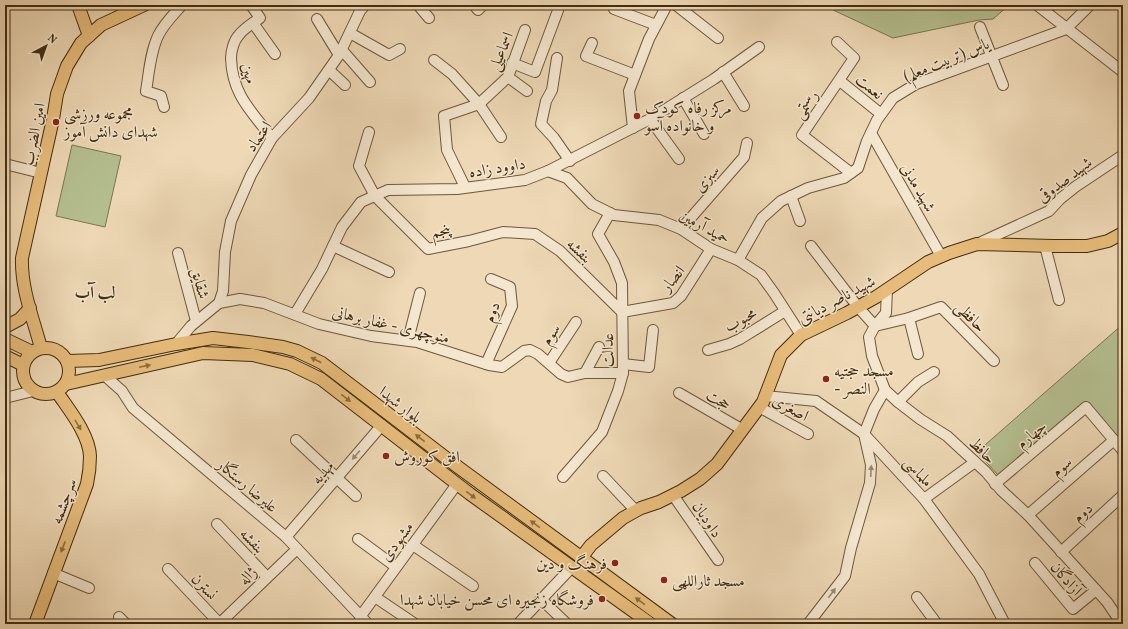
<svg xmlns="http://www.w3.org/2000/svg" width="1128" height="629" viewBox="0 0 1128 629" font-family="Vollkorn,Amiri,serif">
<style>
.green{fill:#b5bf90;stroke:#7c7650}
.lines{fill:none;stroke-linecap:round;stroke-linejoin:round}
.minor-casing{stroke:#6d583a;stroke-width:12}
.major-casing{stroke:#422d11;stroke-width:14}
.minor{stroke:#f4e6cf;stroke-width:10}
.major{stroke:#e7bc7a;stroke-width:12}
.oneway{fill:#8c6d40}
.oneway2{fill:#9b8a70}
.poi-dot{fill:#8f2418;stroke:#f4e6cf;stroke-width:1.5}
.labels{text-anchor:middle;stroke-width:3;stroke-linejoin:round;paint-order:stroke}
.street-label{font-size:16px;fill:#422d11;stroke:#f4e6cf}
.poi-label{font-size:16px;fill:#422d11;stroke:#f4e6cf;text-anchor:start}
.neighbourhood-label{font-size:17px;font-weight:bold;fill:#422d11;stroke:#f4e6cf}
</style>
<rect width="100%" height="100%" fill="#eed8b5"/>
<filter id="stains"><feTurbulence type="fractalNoise" baseFrequency=".005" numOctaves="4"/><feColorMatrix values="0 0 0 0 .2 0 0 0 0 .09 0 0 0 0 .02 0 0 0 .5 -.17"/></filter>
<radialGradient id="worn" r=".72"><stop offset=".6" stop-color="#630" stop-opacity="0"/><stop offset="1" stop-color="#630" stop-opacity=".3"/></radialGradient>
<g class="green">
<polygon points="831,5 1009,5 993,19 979,20 893,38 833,10"/>
<polygon points="72,145 121,156 105,227 56,216"/>
<polygon points="1123,324 1123,431 1115,439 1085,404 998,475 977,452"/>
</g>
<g class="lines">
<g class="minor-casing">
<g id="minor">
<path d="M 251,5 L 260,18 C 253,23 244,28 239,35 C 234,40 231,51 231,58 C 232,94 251,111 272,138"/>
<polyline points="418,5 429,18"/>
<polyline points="474,5 478,10 483,5"/>
<polyline points="676,5 718,38"/>
<polyline points="1037,5 1123,72"/>
<polyline points="614,9 656,25"/>
<polyline points="317,19 339,55"/>
<polyline points="253,23 275,54"/>
<polyline points="980,27 1003,85"/>
<polyline points="350,33 389,55 400,49"/>
<polyline points="837,42 854,58 802,135 851,173"/>
<polyline points="592,43 586,56 635,75"/>
<polyline points="342,50 370,82"/>
<polyline points="557,58 552,90 546,101 541,124 554,138 570,161"/>
<polyline points="434,60 452,74 479,104 501,137"/>
<polyline points="512,63 535,72 560,5"/>
<polyline points="329,70 345,85"/>
<polyline points="723,72 744,106"/>
<polyline points="508,77 527,91"/>
<polyline points="840,81 881,114"/>
<polyline points="683,98 704,134"/>
<path d="M 164,107 L 161,96 L 146,91 C 149,74 150,53 158,36 C 163,25 173,15 181,6 L 180,5"/>
<polyline points="650,119 679,159"/>
<polyline points="633,128 629,91 649,39 667,5"/>
<polyline points="369,132 359,166 375,196 428,249 469,241 503,232 535,234 560,251 622,312 673,303 681,296 711,249"/>
<polyline points="871,133 941,256"/>
<polyline points="5,164 41,173"/>
<polyline points="548,171 567,178 592,204 614,215 659,220 681,229 711,249 738,260 761,275 774,293 801,335"/>
<polyline points="465,187 447,150 444,116 479,104 508,77 525,30"/>
<polyline points="791,196 800,221"/>
<polyline points="681,229 744,157 747,143"/>
<polyline points="977,244 1049,211 1060,199 1075,187 1123,155"/>
<polyline points="333,246 389,272"/>
<polyline points="811,246 858,307 875,326 909,318 941,307 994,361"/>
<polyline points="1045,246 1059,300"/>
<polyline points="178,253 196,321"/>
<polyline points="738,260 762,218 781,201 808,188 844,178 858,168 867,141 877,120 893,98 916,84 1066,29 1090,5"/>
<polyline points="887,289 886,313 875,326 869,337 872,356 885,390 898,402 920,419 947,436 986,472 1001,490 1028,515 1107,602 1122,624"/>
<polyline points="219,303 223,291 225,252 231,221 251,175 272,138 309,98 339,55 360,11 365,5"/>
<polyline points="295,314 322,269 342,227 361,202 388,190 457,189 525,180 548,171 650,119 714,79 759,47"/>
<polyline points="909,318 918,354"/>
<polyline points="408,340 420,293"/>
<polyline points="176,344 191,326 219,303 240,299 264,303 319,324 371,336 417,342 489,365 502,367 524,351 530,350 538,354 561,374 568,377 585,373 623,373"/>
<polyline points="708,350 729,344 740,339 785,311"/>
<polyline points="549,363 576,322"/>
<polyline points="486,364 512,306 510,287 491,279"/>
<polyline points="623,364 649,367 653,330"/>
<polyline points="585,373 599,347"/>
<polyline points="104,375 122,391 133,408 286,537 368,624"/>
<polyline points="679,393 743,430"/>
<polyline points="765,396 816,401 864,434 924,499 979,574 1005,624"/>
<polyline points="5,398 33,391"/>
<polyline points="898,402 918,382 934,372"/>
<polyline points="759,407 808,434"/>
<polyline points="296,440 356,496"/>
<polyline points="603,476 636,511"/>
<polyline points="563,477 602,432 618,391 623,373 622,283 614,262 598,234 610,213"/>
<polyline points="995,484 1086,407 1123,451"/>
<polyline points="673,495 718,560"/>
<polyline points="924,499 975,462"/>
<polyline points="1028,515 1114,440"/>
<polyline points="217,524 267,577"/>
<polyline points="286,537 382,425"/>
<polyline points="358,539 396,567"/>
<polyline points="413,545 473,586"/>
<polyline points="1061,552 1123,495"/>
<polyline points="1035,563 1073,609 1096,590"/>
<polyline points="168,569 220,624"/>
<polyline points="53,573 89,588"/>
<polyline points="375,597 415,624"/>
<polyline points="917,597 937,624"/>
<polyline points="541,599 567,624"/>
<polyline points="119,617 126,624"/>
<polyline points="360,617 457,484"/>
<polyline points="219,624 297,549"/>
<polyline points="518,624 572,567"/>
<polyline points="808,624 845,576 851,548 870,483 871,465 864,434 874,409 885,390"/>
</g>
</g>
<g class="major-casing">
<g id="major">
<polyline points="78,5 89,36"/>
<polyline points="5,327 20,319 30,308"/>
<polyline points="5,339 32,352"/>
<circle cx="46" cy="371" r="23"/>
<path d="M 41,348 C 33,318 21,289 22,258 L 53,119 L 57,94 L 67,66 L 81,43 L 101,25 L 144,5"/>
<polyline points="5,356 23,365"/>
<polyline points="67,361 99,360 176,344 213,338 248,342 283,347 297,351 322,363 454,464 672,624"/>
<polyline points="66,384 203,353 253,355 290,364 321,379 470,494 651,624"/>
<polyline points="581,558 591,545 623,518 641,508 659,502 681,491 700,479 717,464 763,402 781,355 801,335 847,313 876,297 928,262 949,253 977,244 1053,246 1087,246 1108,241 1123,233"/>
<path d="M 35,624 L 87,484 C 89,475 90,466 90,456 C 89,434 69,410 57,392"/>
</g>
</g>
<use href="#minor" class="minor"/>
<use href="#major" class="major"/>
</g>
<defs><path id="oneway-solid" d="M-6-.8H1V-3.2L6.5 0L1 3.2V.8H-6Z"/></defs>
<g class="oneway">
<use href="#oneway-solid" transform="translate(316 360) rotate(-153)"/>
<use href="#oneway-solid" transform="translate(145 366) rotate(-12)"/>
<use href="#oneway-solid" transform="translate(346 398) rotate(38)"/>
<use href="#oneway-solid" transform="translate(78 425) rotate(59)"/>
<use href="#oneway-solid" transform="translate(420 438) rotate(-142)"/>
<use href="#oneway-solid" transform="translate(471 495) rotate(36)"/>
<use href="#oneway-solid" transform="translate(535 524) rotate(-144)"/>
<use href="#oneway-solid" transform="translate(63 547) rotate(111)"/>
<use href="#oneway-solid" transform="translate(640 601) rotate(-144)"/>
</g>
<g class="oneway2">
<use href="#oneway-solid" transform="translate(356 455) rotate(131)"/>
<use href="#oneway-solid" transform="translate(871 471) rotate(-87)"/>
<use href="#oneway-solid" transform="translate(832 593) rotate(-53)"/>
</g>
<g class="poi-dot">
<circle cx="637" cy="116" r="4"/>
<circle cx="56" cy="122" r="4"/>
<circle cx="826" cy="379" r="4"/>
<circle cx="386" cy="456" r="4"/>
<circle cx="615" cy="563" r="4"/>
<circle cx="664" cy="580" r="4"/>
<circle cx="602" cy="599" r="4"/>
</g>
<g class="labels">
<g class="street-label">
<text transform="translate(500 51) rotate(-67)" y="6">اسماعیلی</text>
<text transform="translate(946 59) rotate(-22)" y="6">یاس (تربیت معلم)</text>
<text transform="translate(250 73) rotate(76)" y="6">مهین</text>
<text transform="translate(870 86) rotate(39)" y="6">نعمت</text>
<text transform="translate(805 104) rotate(-55)" y="6">رستمی</text>
<text transform="translate(33 134) rotate(-79)" y="6">امین الضرب</text>
<text transform="translate(258 136) rotate(-55)" y="6">اعتماد</text>
<text transform="translate(497 167) rotate(-9)" y="6">داوود زاده</text>
<text transform="translate(706 178) rotate(-49)" y="6">سبزی</text>
<text transform="translate(1064 179) rotate(-37)" y="6">شهید صدوقی</text>
<text transform="translate(919 187) rotate(60)" y="6">شهید مدنی</text>
<text transform="translate(705 226) rotate(29)" y="6">حمید آرمین</text>
<text transform="translate(441 230) rotate(-8)" y="6">پنجم</text>
<text transform="translate(580 250) rotate(43)" y="6">بنفشه</text>
<text transform="translate(672 278) rotate(-51)" y="6">انصار</text>
<text transform="translate(201 283) rotate(75)" y="6">شقایق</text>
<text transform="translate(836 299) rotate(-28)" y="6">شهید ناصر دیانتی</text>
<text transform="translate(491 312) rotate(-71)" y="6">دوم</text>
<text transform="translate(971 316) rotate(45)" y="6">حافظی</text>
<text transform="translate(740 319) rotate(-29)" y="6">محبوب</text>
<text transform="translate(391 324) rotate(13)" y="6">منوچهری - غفار برهانی</text>
<text transform="translate(550 334) rotate(-57)" y="6">سوم</text>
<text transform="translate(607 350) rotate(-89)" y="6">عدالت</text>
<text transform="translate(719 399) rotate(30)" y="6">حجت</text>
<text transform="translate(401 404) rotate(38)" y="6">بلوار شهدا</text>
<text transform="translate(791 407) rotate(28)" y="6">اصغری</text>
<text transform="translate(1031 434) rotate(-40)" y="6">چهارم</text>
<text transform="translate(983 450) rotate(44)" y="6">حافظ</text>
<text transform="translate(1061 466) rotate(-41)" y="6">سوم</text>
<text transform="translate(919 471) rotate(48)" y="6">ملماسی</text>
<text transform="translate(322 472) rotate(-49)" y="6">مهدیه</text>
<text transform="translate(248 485) rotate(40)" y="6">علیرضا رستگار</text>
<text transform="translate(63 501) rotate(-70)" y="6">سرچشمه</text>
<text transform="translate(1082 512) rotate(-42)" y="6">دوم</text>
<text transform="translate(708 519) rotate(56)" y="6">داودیان</text>
<text transform="translate(253 540) rotate(46)" y="6">بنفشه</text>
<text transform="translate(396 541) rotate(-54)" y="6">مشهودی</text>
<text transform="translate(247 575) rotate(-44)" y="6">ژاله</text>
<text transform="translate(1067 578) rotate(49)" y="6">آزادگان</text>
<text transform="translate(205 586) rotate(47)" y="6">نسترن</text>
</g>
<g class="poi-label">
<text x="645" y="113">مرکز رفاه کودک<tspan x="645" dy="18">و خانواده آسو</tspan></text>
<text x="64" y="119">مجموعه ورزشی<tspan x="64" dy="18">شهدای دانش آموز</tspan></text>
<text x="834" y="376">مسجد حجتیه<tspan x="834" dy="18">- النصر</tspan></text>
<text x="394" y="462">افق کوروش</text>
<text x="607" y="569" text-anchor="end">فرهنگ و دین</text>
<text x="672" y="586">مسجد ثاراللهی</text>
<text x="594" y="605" text-anchor="end">فروشگاه زنجیره ای محسن خیابان شهدا</text>
</g>
<g class="neighbourhood-label">
<text x="95" y="298">لب آب</text>
</g>
</g>
<rect width="1128" height="629" fill="none" stroke="#eed8b5" stroke-width="20"/>
<rect x="6" y="6" width="1116" height="617" fill="none" stroke="#422d11" stroke-width="2"/>
<rect x="10" y="10" width="1108" height="609" fill="none" stroke="#422d11"/>
<g transform="translate(46 46) rotate(41)" stroke="#f4e6cf" stroke-width="3" paint-order="stroke">
<path d="M0-3L7 15L0 10L-7 15Z" fill="#422d11"/>
<text y="-6" font-size="11" font-weight="bold" text-anchor="middle" fill="#422d11">N</text>
</g>
<rect width="100%" height="100%" filter="url(#stains)"/>
<rect width="100%" height="100%" fill="url(#worn)"/>
</svg>
